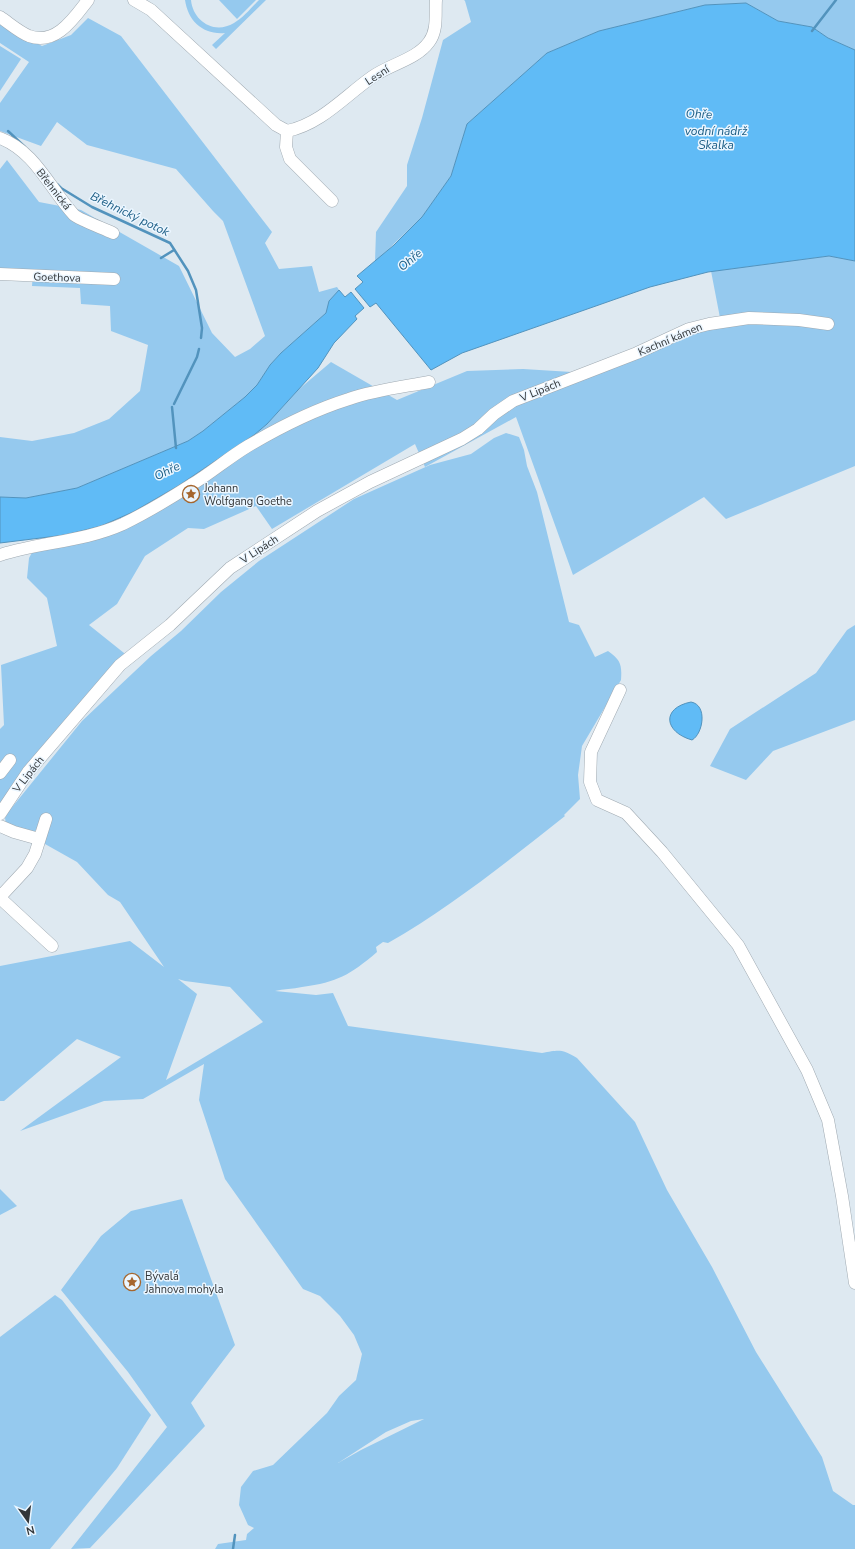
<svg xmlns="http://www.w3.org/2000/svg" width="855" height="1549" viewBox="0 0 855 1549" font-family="'Nunito Sans',sans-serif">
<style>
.green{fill:#95c9ee;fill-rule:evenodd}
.water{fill:#60bbf6;stroke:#5293bd}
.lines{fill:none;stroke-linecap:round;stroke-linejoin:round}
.stream{stroke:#5293bd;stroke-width:2.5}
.minor-casing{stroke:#a0aab2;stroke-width:13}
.minor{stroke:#fff;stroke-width:12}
.labels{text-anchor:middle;stroke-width:3;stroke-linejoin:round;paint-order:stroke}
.street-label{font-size:11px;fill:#323639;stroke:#ebf6ff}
.poi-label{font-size:11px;fill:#323639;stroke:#ebf6ff;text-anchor:start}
.water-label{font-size:12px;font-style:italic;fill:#1b5d85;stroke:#ebf6ff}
</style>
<rect width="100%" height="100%" fill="#dee9f1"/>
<g class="green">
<path d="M 185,0 L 191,0 C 193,21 214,35 234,23 C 243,18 251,8 259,0 L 266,0 L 216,49 L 212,45 L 225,33 C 203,35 188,21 185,0 Z"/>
<polygon points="219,0 256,0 237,19"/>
<polygon points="464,0 855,0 855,50 828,38 812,27 778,21 746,3 705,5 599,31 547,53 467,124 451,176 422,217 375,262 376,232 407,186 407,165 422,118 443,40 471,22 465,1"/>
<polygon points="88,18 121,36 272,232 265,243 279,269 312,266 319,292 337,287 339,290 329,301 326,313 281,353 270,365 257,385 245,397 203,431 188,441 77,488 26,498 0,497 0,437 32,441 74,433 109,419 140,391 148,345 111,331 110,306 81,304 80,288 32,286 33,273 0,272 0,169 7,160 39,202 81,210 179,266 212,333 235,357 250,349 265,336 223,221 213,211 176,169 87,145 57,122 41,146 0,131 0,103 29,62 0,43 0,23 42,46 71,35"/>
<polygon points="0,46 21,59 0,91"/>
<polygon points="829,256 855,261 855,466 726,519 704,497 573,575 516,417 425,467 415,444 272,529 256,506 204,529 188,528 145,556 117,604 89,625 129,657 0,806 0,729 4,725 1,665 57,646 47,598 27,578 29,558 40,538 65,535 237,445 254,435 267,424 298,390 331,362 397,400 467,371 523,369 588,373 691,332 721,323 711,271"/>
<path d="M 506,433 L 519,437 L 524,450 L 527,466 L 537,492 L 569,622 L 579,625 L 595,657 L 608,651 C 621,660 622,665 621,680 L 582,746 L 578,775 L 580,799 L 564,815 L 565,816 C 508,861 451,907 388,943 L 383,942 L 376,947 L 377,952 C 350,975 338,982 302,987 C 293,989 283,989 275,991 L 316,995 L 333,993 L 348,1026 L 542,1053 C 560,1050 561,1049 577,1058 L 635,1122 L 667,1190 L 712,1267 L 756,1352 L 822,1457 L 833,1491 L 853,1505 L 855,1505 L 855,1549 L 215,1549 L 218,1544 L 246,1540 L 247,1534 L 254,1528 L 248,1525 L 239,1505 L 241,1487 L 253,1471 L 273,1465 L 327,1413 L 339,1396 L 356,1380 L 362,1354 L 354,1335 L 340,1316 L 320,1296 L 303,1289 L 225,1179 L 199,1100 L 204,1064 L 143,1099 L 104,1101 L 20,1131 L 121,1057 L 77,1039 L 4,1101 L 0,1101 L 0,966 L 130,941 L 164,967 L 120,902 L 108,895 L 77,862 L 45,844 L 38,828 L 34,832 L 6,824 L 5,818 L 9,811 L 82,721 L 151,656 L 181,631 L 221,592 L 259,561 L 354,499 L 430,465 L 471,454 L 494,438 ZM 178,979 L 185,981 L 230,987 L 263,1022 L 166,1080 L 197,994 ZM 424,1419 L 361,1450 L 338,1463 L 386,1432 L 411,1421 Z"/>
<polygon points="855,625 855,720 773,751 746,780 710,766 730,729 816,673 847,630"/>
<polygon points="0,1189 17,1206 0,1215"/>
<polygon points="182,1199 235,1345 191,1403 205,1426 90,1548 71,1549 167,1427 128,1372 61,1290 101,1236 131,1211"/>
<polygon points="55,1295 62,1300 151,1415 117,1468 50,1549 0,1549 0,1337"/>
</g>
<g class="water">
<polygon points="746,3 778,21 812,27 828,38 855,50 855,261 829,256 708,272 650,287 462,353 431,370 376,303 370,307 355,289 363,282 357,276 394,245 422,217 451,176 467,124 547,53 599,31 705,5"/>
<polygon points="339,290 345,297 351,292 364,308 355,316 357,319 334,343 318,368 267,424 254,435 178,486 133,512 101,526 65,535 0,543 0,497 26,498 77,488 188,441 203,431 245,397 257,385 270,365 281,353 326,313 329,301"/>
<path d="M 691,702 C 708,705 703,734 692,740 C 664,732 661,708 691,702 Z"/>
</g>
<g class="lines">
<g class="stream">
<polyline points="812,31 836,0"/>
<polyline points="8,131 25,147"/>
<polyline points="57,184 61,188 92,207 170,243 188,271 196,290 202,328 201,338"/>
<polyline points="161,258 174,250"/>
<polyline points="174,404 197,357 199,349"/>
<polyline points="172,407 176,448"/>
<polyline points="233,1549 235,1535"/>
</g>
<g class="minor-casing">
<g id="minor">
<path d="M 134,0 L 151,10 L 276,125 L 287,131 C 321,124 345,96 372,77 C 390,64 416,60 429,42 C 438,30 435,14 436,0"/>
<path d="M 0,17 C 9,23 19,32 29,36 C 56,46 74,18 88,0"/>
<polyline points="287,131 286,147 290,159 332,201"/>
<path d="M 0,138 C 35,151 50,189 74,215 C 80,220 105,229 113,233"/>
<polyline points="0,274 114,279"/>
<path d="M 0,555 C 40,542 83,542 123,524 C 146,513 169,499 191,485 C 211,473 228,458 248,446 C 280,427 314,410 349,399 C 375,390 402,387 429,382"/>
<polyline points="620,690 591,752 590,782 597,800 626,813 662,852 738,945 807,1070 828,1120 842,1196 855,1283"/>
<polyline points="0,773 10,760"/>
<polyline points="0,814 28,772 120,665 170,625 230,568 317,511 370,482 462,439 478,429 494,414 513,401 637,353 689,329 709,324 749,318 799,320 828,324"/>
<polyline points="0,826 14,832 39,839"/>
<polyline points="0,897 27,868 35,854 46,819"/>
<polyline points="0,898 52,946"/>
</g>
</g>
<use href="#minor" class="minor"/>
</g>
<defs>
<g id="sight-ring" transform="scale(0.9)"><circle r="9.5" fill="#ebf6ff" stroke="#a6662e" stroke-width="1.5"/><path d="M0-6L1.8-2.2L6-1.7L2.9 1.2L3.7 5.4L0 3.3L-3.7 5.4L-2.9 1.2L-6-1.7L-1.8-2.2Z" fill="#a6662e"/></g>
</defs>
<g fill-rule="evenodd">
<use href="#sight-ring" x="191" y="494"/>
<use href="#sight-ring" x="132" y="1282"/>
</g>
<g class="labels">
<g class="street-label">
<text transform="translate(377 75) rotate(-33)" y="4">Lesní</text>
<text transform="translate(54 189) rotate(52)" y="4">Břehnická</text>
<text transform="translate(57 277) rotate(2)" y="4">Goethova</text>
<text transform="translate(670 339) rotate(-23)" y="4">Kachní kámen</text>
<text transform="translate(540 390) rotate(-22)" y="4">V Lipách</text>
<text transform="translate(259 549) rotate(-33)" y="4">V Lipách</text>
<text transform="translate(28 774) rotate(-52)" y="4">V Lipách</text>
</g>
<g class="poi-label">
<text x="204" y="492">Johann<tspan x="204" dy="13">Wolfgang Goethe</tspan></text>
<text x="145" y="1280">Bývalá<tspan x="145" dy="13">Jahnova mohyla</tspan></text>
</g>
<g class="water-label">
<text transform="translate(699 114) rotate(2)" y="4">Ohře</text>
<text x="716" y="135">vodní nádrž<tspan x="716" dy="14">Skalka</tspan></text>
<text transform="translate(130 214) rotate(26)" y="4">Břehnický potok</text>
<text transform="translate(410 260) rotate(-40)" y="4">Ohře</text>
<text transform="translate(167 471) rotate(-26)" y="4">Ohře</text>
</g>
</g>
<g transform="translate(28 1521) rotate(166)" stroke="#ebf6ff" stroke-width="3" paint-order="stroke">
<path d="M0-3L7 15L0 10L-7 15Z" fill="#323639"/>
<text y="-6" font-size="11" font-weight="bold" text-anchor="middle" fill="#323639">N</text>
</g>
</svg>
